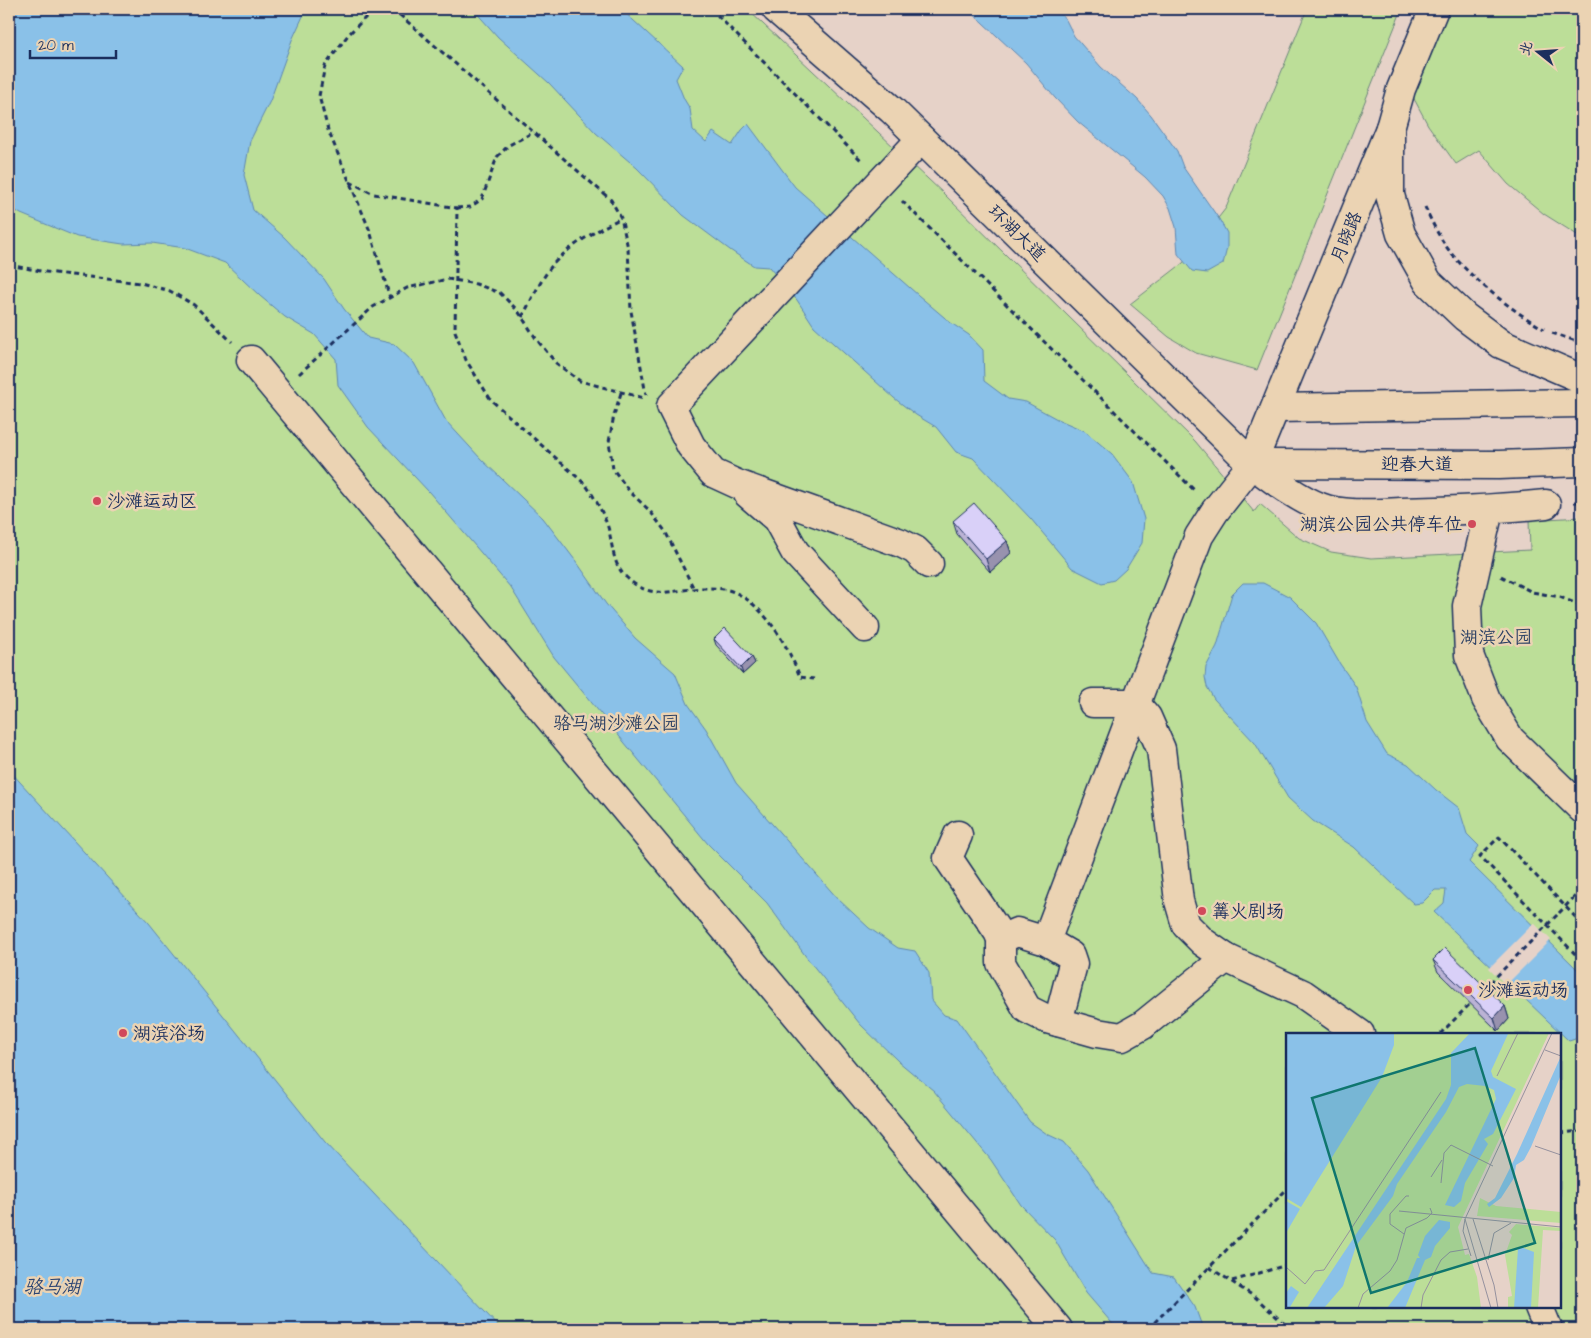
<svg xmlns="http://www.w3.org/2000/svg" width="1591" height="1338" viewBox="0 0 1591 1338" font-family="'Architects Daughter','LXGW WenKai TC',sans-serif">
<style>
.green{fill:#bcde98;stroke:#6c867b;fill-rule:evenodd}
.water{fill:#8ac1e8;stroke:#5e87b1}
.pier{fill:#e6d2c8}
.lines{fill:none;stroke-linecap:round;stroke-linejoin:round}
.minor-casing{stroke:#1b2f5e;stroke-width:31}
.major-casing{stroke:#1b2f5e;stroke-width:31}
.path{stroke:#1b2f5e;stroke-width:3;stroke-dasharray:5 4;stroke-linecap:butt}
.minor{stroke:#ebd3b3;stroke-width:28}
.major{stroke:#ebd3b3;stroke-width:28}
.path-bridge{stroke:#1b2f5e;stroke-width:3;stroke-dasharray:5 4;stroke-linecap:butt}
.wall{fill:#bbb3d5;stroke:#1b2f5e}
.shaded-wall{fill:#9892ae;stroke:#1b2f5e}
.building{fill:#d9d0f8;stroke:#1b2f5e}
.poi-dot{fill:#d1495b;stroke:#ebd3b3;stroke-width:2}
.labels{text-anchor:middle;stroke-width:5;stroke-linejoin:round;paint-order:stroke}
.street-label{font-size:18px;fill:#1b2f5e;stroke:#ebd3b3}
.poi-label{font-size:18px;fill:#1b2f5e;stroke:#ebd3b3;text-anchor:start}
.park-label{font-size:18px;fill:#2b4064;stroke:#ebd3b3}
.water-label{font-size:19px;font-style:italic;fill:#2c4573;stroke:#ebd3b3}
.inset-road{fill:none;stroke:#95919e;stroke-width:1}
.view{fill:#0f766e;fill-opacity:0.15;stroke:#0f766e;stroke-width:2.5}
.inset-edge{fill:none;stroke:#1b2f5e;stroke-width:2.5}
</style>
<rect width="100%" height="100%" fill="#e6d2c8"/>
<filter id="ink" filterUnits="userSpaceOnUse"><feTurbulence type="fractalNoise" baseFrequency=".02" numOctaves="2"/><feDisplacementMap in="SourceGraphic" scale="10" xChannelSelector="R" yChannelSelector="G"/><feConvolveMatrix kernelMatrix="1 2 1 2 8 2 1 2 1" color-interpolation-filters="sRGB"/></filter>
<g filter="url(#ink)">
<g class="green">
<path d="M 9,9 L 747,9 L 944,194 L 1195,441 L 1254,512 L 1260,504 L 1299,538 L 1331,552 L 1371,558 L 1530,550 L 1529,520 L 1582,517 L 1582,1329 L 153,1329 L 9,1174 ZM 1287,1034 L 1560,1034 L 1560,1307 L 1287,1307 Z"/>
<polygon points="1307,9 1402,9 1257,370 1196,353 1169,337 1130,304 1183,263 1226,208"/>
<polygon points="1441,9 1582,9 1582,238 1544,214 1508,184 1479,150 1456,164 1428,125 1412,95"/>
</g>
<g class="water">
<polygon points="9,9 308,9 304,14 292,40 270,101 250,141 244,175 253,210 284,237 324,279 344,309 368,338 394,344 414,363 446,421 481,459 543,518 578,564 606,604 635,638 675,673 688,704 706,729 736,783 838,899 869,928 898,948 915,951 929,973 931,1000 944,1015 957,1019 1030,1122 1047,1134 1064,1142 1088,1170 1153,1273 1174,1277 1195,1307 1203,1329 1117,1329 1086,1293 1055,1240 1021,1205 991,1160 934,1091 898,1061 860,1024 807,958 767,903 708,844 554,657 511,588 429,492 368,427 338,385 336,359 314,334 285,317 260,296 225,263 185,248 152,243 123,244 77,237 21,214 9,207"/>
<polygon points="473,9 621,9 683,66 676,79 684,99 690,109 693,130 706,142 713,132 732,145 742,130 748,124 795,187 918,295 951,323 969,335 983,350 984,381 1008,399 1026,402 1057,419 1085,431 1112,454 1133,482 1144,519 1142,543 1126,569 1114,580 1102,583 1072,568 1031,519 973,458 956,452 936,427 916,415 894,398 814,326 797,300 769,267 754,266 730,250 683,215 637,168 596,133 549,83 498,37"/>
<polygon points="968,9 1057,9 1066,20 1074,36 1101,67 1137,99 1151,115 1177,151 1183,167 1219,219 1227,233 1227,248 1223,264 1207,273 1192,271 1178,254 1176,227 1170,208 1163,196 1145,177 1078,122 1055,98 1026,63"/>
<polygon points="1243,583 1263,583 1290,597 1316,623 1340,664 1356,687 1367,722 1387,754 1408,764 1436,790 1459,808 1467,834 1479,846 1469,862 1582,974 1582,1040 1578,1038 1569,1041 1434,912 1444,903 1446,890 1435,890 1422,903 1414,904 1354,847 1313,821 1288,798 1255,743 1214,699 1207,687 1205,677 1206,667 1217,646 1232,594"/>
<polygon points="9,770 149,923 325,1142 501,1329 9,1329"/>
</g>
<polygon class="pier" points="1534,923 1551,940 1506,985 1489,968"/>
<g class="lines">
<g class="minor-casing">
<g id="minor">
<polyline points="921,139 671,406 691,446 713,473 737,484 901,543 915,550 929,564"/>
<polyline points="251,360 1058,1329"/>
<path d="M 1252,464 C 1274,480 1295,497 1320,507 C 1342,516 1377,513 1400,512 C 1449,511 1497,509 1546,504"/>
<polyline points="748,494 777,519 795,552 865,628"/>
<polyline points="1489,510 1467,606 1469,655 1486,699 1510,739 1582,809"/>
<polyline points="1093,703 1135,703 1147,717 1161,749 1179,901 1186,925 1203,942 1226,958 1303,994 1360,1034"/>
<polyline points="958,835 948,858 998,932 1001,939 1001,963 1027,1009 1047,1019 1097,1033 1122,1037 1143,1025 1226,958"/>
<polyline points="1001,939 1017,932 1046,941 1070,955 1073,964 1058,1022"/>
<polyline points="1046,941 1199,536 1215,511 1252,464 1390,128 1401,89 1434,9"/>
<polyline points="1539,1307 1548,1329"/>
</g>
</g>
<g class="major-casing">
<g id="major">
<polyline points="776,9 892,110 1252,464 1499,465 1582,462"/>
<polyline points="1390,128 1390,195 1401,234 1428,282 1465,317 1501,344 1582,379"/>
<polyline points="1276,408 1582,403"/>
</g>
</g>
<g class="path">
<polyline points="382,9 371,12 348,35 325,66 319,96 328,130 370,231 390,298"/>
<polyline points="393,9 611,200 621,218 628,248 631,311 646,395"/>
<polyline points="711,9 862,161"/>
<path d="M 350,182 L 374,194 L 457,208 L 455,331 L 466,360 L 491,400 L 585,484 C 594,496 601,509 607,524 C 613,541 611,563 626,577 C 652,602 673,589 704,588 C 714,588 725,588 734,592 C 765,605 789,648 800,677 L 814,679"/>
<polyline points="902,201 1196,492"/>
<path d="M 1425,207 C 1433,225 1443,245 1457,260 C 1481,286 1513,311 1544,329"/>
<polyline points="457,208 470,207 482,199 497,157 509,145 534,132"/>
<polyline points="9,265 46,272 141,283 170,291 194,305 232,342"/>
<path d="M 522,317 C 533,298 543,273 559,258 C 577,241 600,229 621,218"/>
<polyline points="1552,333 1582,343"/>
<polyline points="299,374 373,307 407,288 448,279 476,284 500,293 518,311 537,340 556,363 580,381 644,398"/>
<polyline points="621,393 614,415 609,442 613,469 630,492 650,511 665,531 694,589"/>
<polyline points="1574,502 1582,502"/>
<polyline points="1501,576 1532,592 1560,597 1582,606"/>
<polyline points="1559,913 1582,889"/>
<polyline points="1582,924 1499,837 1480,856 1582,961"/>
<polyline points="1440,1034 1470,1004"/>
<polyline points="1560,1133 1582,1131"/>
<polyline points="1209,1267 1255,1297 1290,1329"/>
<polyline points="1232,1281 1287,1265"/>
<polyline points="1148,1329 1287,1189"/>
</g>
<use href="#minor" class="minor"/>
<use href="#major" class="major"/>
<polyline class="path-bridge" points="1484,989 1559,913"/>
</g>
<g class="wall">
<polygon points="953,521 1007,541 1011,553 990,572 957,534"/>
<polygon points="714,639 752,657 755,663 743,674 716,645"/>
<polygon points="1433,960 1505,1006 1509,1019 1498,1031 1438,972"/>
</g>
<g class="shaded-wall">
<polygon points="1007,541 1011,553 990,572 986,559"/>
<polygon points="752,657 755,663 743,674 741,668"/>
<polygon points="1505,1006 1509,1019 1498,1031 1494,1018"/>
</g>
<g class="building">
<polygon points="974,503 1007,541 986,559 953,521"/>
<polygon points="725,628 752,657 741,668 714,639"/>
<polygon points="1445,948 1505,1006 1494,1018 1433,960"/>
</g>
</g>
<g class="poi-dot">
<circle cx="97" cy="501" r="5"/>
<circle cx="1472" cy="524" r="5"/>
<circle cx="1202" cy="911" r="5"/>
<circle cx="1468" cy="990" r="5"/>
<circle cx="123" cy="1033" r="5"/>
</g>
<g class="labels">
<g class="street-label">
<text transform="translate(1017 233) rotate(44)" y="6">环湖大道</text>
<text transform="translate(1346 237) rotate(-68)" y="6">月晓路</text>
<text x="1417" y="470">迎春大道</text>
</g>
<g class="poi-label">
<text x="107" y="507">沙滩运动区</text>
<text x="1462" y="530" text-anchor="end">湖滨公园公共停车位</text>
<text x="1212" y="917">篝火剧场</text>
<text x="1478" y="996">沙滩运动场</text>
<text x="133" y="1039">湖滨浴场</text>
</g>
<g class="park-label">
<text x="1496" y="643">湖滨公园</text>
<text x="616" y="729">骆马湖沙滩公园</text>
</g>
<g class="water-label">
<text x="52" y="1293">骆马湖</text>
</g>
</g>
<g transform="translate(1286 1033)">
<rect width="275" height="275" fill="#e6d2c8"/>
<path d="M 80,0 L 263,0 L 172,194 L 179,222 L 183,221 L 191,244 L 195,275 L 0,275 L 0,139 ZM 194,165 L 210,173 L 275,179 L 275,190 L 191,183 ZM 230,191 L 275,195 L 275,198 L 257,197 L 252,275 L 222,275 L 222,264 L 226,263 L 219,222 L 226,202 L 223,199 Z" fill="#bcde98"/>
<path d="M 0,0 L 108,0 L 108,12 L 96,44 L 15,174 L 0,165 ZM 184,0 L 222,1 L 205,38 L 207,44 L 230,56 L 207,101 L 198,106 L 202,111 L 179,150 L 175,168 L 168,174 L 159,172 L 210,66 L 208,57 L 199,53 L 181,51 L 173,54 L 160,79 L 111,151 L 107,163 L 70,213 L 57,253 L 38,275 L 21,275 L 160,66 L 165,52 L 165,20 ZM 275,23 L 274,44 L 245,114 L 238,127 L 230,132 L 228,145 L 215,165 L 203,174 L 201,171 L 209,165 L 231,121 ZM 0,168 L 14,176 L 0,200 ZM 153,187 L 164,189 L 164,195 L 149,213 L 145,224 L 139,227 L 119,275 L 101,275 L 121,249 L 131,225 L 134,225 L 132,222 L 139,203 ZM 235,214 L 248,219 L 245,275 L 228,275 L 232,216 ZM 5,253 L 13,259 L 4,274 L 0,275 L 0,260 Z" fill="#8ac1e8"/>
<path class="inset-road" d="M 259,17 L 275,23M 211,43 L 232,0M 249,113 L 275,122M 145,144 L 156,127M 155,150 L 158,120 L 165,112 L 207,133M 113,178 L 275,194M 179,186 L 177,198 L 185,223M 187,186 L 208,252 L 212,275M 118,201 L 104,191 L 104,181 L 120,163 L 123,163M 202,227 L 208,200 L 225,190M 0,234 L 19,251 L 29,238 L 38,237 L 155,59M 72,275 L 77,261 L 104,238 L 111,227 L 120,195 L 141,185 L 146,180 L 144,175M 135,275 L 137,262 L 155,227 L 164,219 L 182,216M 205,275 L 179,186 L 266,0"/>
<path class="view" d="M 189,15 L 249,210 L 85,260 L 26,65 Z"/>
<rect width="275" height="275" class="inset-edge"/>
</g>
<rect width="1591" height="1338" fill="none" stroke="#ebd3b3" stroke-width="30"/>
<rect x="15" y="15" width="1561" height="1308" fill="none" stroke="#1b2f5e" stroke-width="2" filter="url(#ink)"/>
<g transform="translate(1538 52) rotate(287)" stroke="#ebd3b3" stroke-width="4" paint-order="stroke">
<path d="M0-4L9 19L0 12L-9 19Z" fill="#1b2f5e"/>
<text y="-8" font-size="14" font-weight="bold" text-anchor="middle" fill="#1b2f5e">北</text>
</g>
<path d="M30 50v8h86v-8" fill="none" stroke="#1b2f5e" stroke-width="2.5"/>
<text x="38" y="50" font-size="15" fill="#1b2f5e" stroke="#ebd3b3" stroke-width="4" paint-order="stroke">20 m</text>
</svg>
